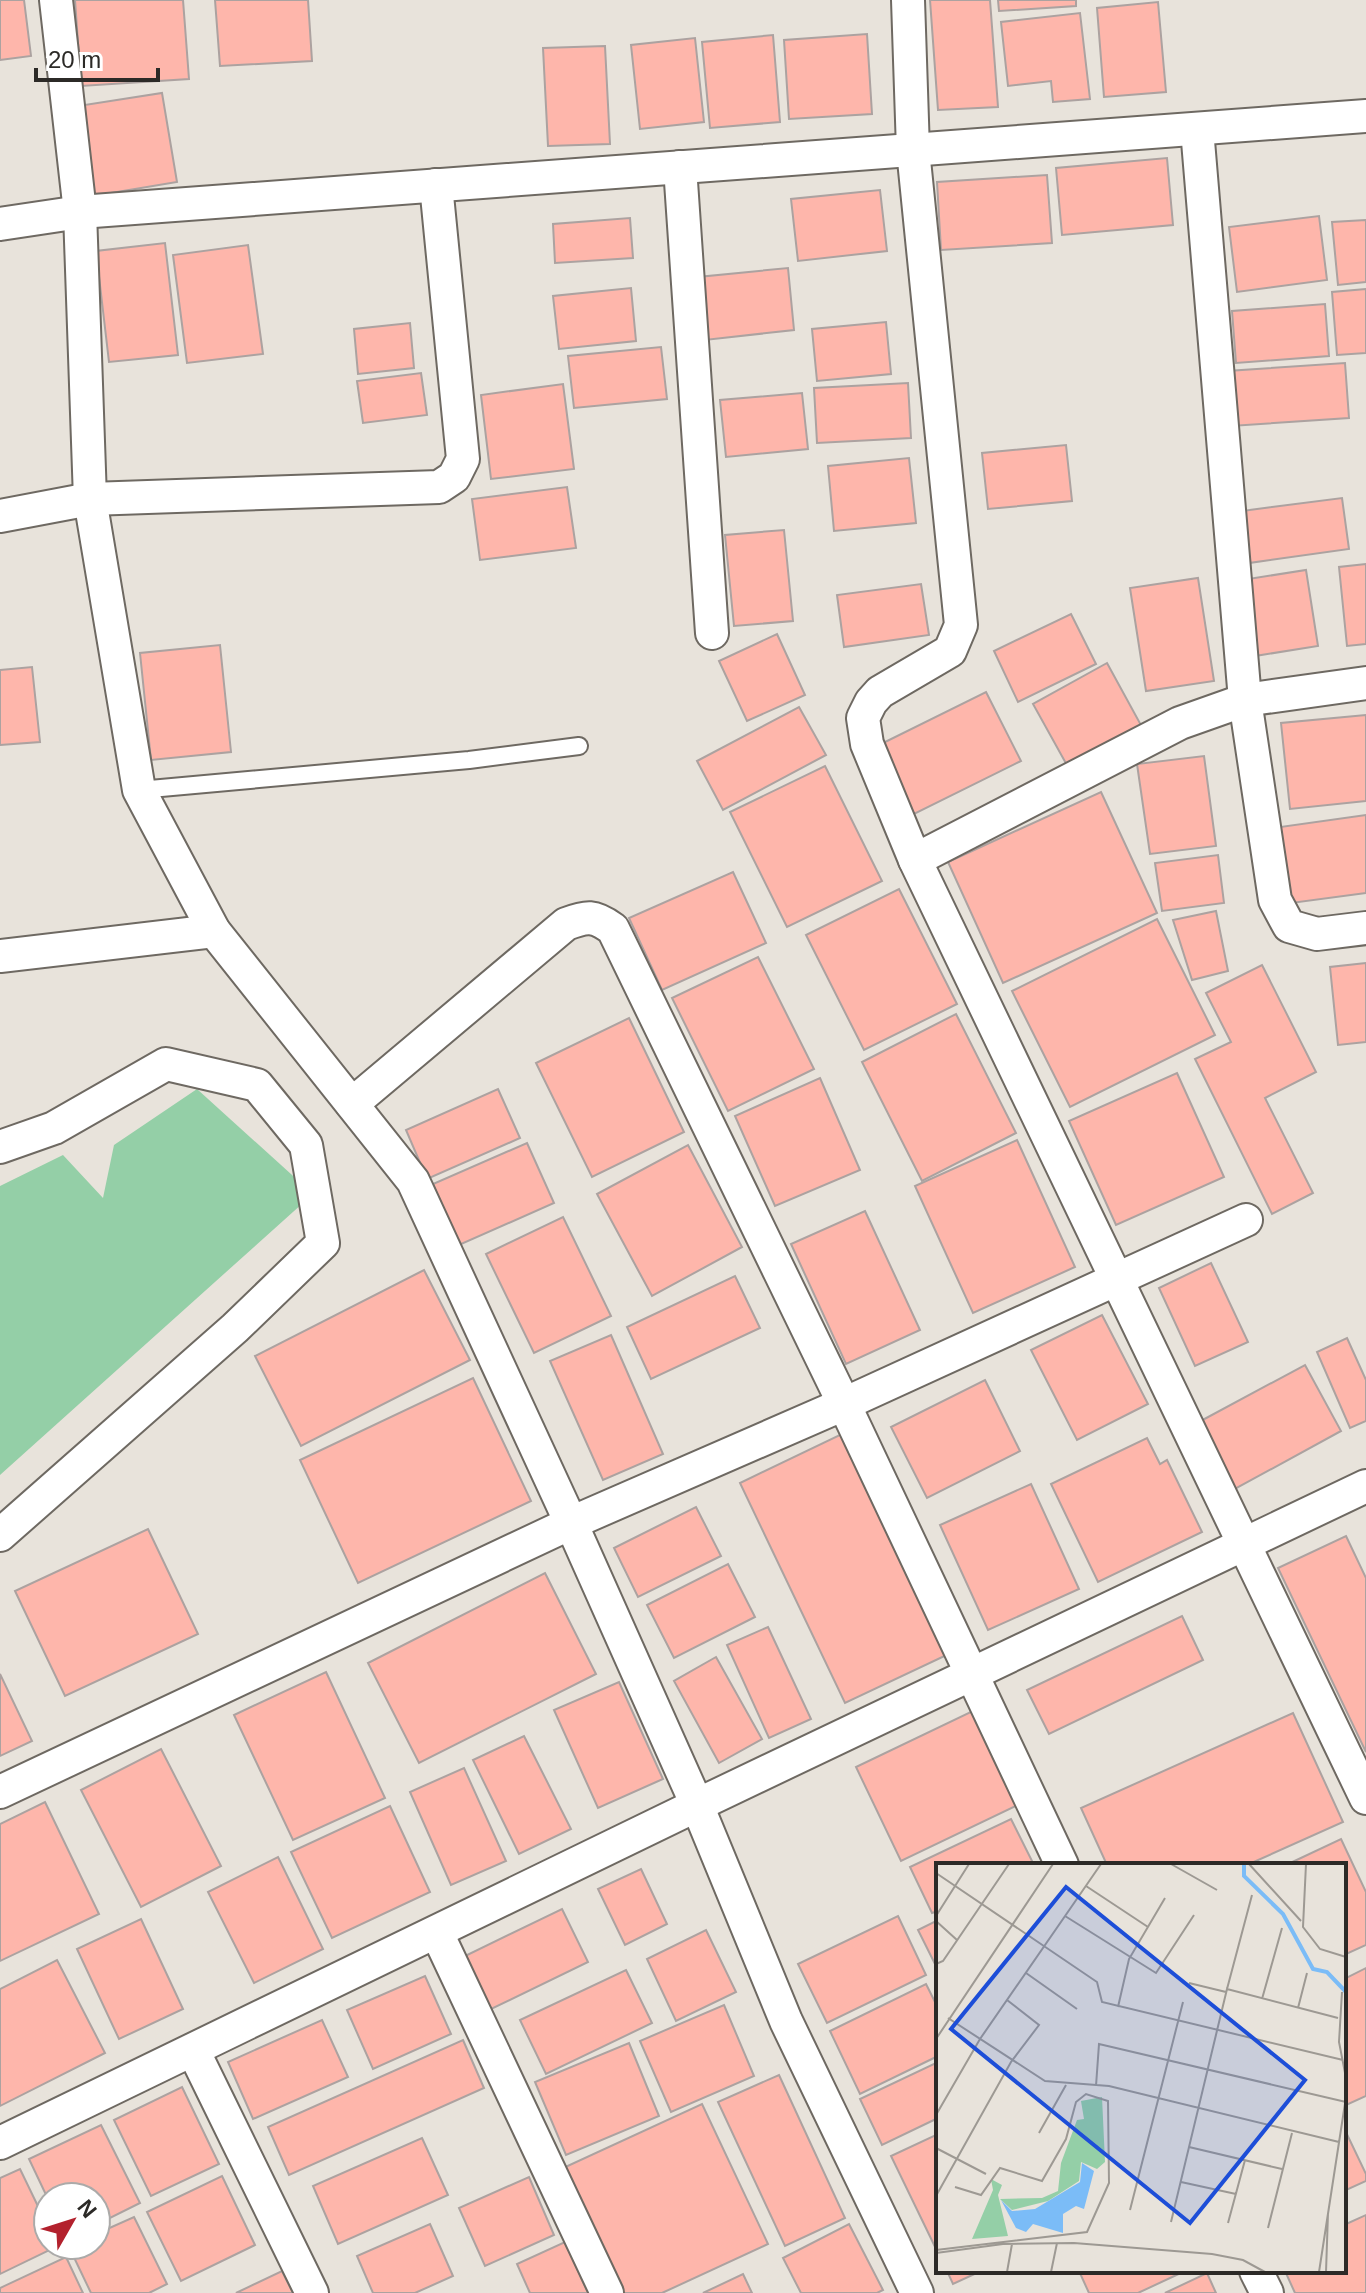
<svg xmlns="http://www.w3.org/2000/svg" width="1366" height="2293" viewBox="0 0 1366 2293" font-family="Helvetica,sans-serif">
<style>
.green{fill:#94cfa7}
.building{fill:#feb6ab;stroke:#aca2a0;stroke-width:2}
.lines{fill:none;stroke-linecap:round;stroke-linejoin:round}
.lane-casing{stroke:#6e6962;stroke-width:20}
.street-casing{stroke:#6e6962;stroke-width:36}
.lane{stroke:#fff;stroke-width:16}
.street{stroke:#fff;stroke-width:32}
.inset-river{fill:none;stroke:#7bbcf7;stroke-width:4}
.inset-road{fill:none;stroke:#9d9993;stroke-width:2}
.view{fill:#1d4ed8;fill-opacity:0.15;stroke:#1d4ed8;stroke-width:4}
.inset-edge{fill:none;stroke:#2c2a27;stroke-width:4}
</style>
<rect width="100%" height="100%" fill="#e8e3db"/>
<polygon class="green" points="197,1089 313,1194 0,1475 0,1186 63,1155 103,1198 114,1145"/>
<g class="building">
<polygon points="0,0 24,0 31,56 0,60"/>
<polygon points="75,0 183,0 189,79 81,86"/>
<polygon points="215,0 308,0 312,61 220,66"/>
<polygon points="930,0 990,0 998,107 938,110"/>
<polygon points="998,0 1076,0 1076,6 999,11"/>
<polygon points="1158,2 1166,92 1104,97 1097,8"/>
<polygon points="1080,13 1090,99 1053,102 1051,81 1008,86 1001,22"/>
<polygon points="867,34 872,114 789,119 784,40"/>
<polygon points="773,35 780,122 710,128 702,42"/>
<polygon points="695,38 704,122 640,129 631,45"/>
<polygon points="605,46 610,144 548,146 543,48"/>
<polygon points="162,93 177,182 93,196 78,106"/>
<polygon points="1167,158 1173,225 1062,235 1056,168"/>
<polygon points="1047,175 1052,243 941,250 937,182"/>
<polygon points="880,190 887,251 798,261 791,199"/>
<polygon points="1319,216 1327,280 1237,292 1229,227"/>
<polygon points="630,218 633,258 555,263 553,224"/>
<polygon points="1366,220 1366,282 1338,285 1332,222"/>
<polygon points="165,243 178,355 109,362 96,251"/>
<polygon points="248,245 263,354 187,363 173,255"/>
<polygon points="788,268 794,330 705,340 698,277"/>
<polygon points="631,288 636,341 559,349 553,296"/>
<polygon points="1366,289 1366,353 1337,355 1332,292"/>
<polygon points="1325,304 1329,356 1236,363 1232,311"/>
<polygon points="886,322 891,374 817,381 812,329"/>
<polygon points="410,323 414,368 358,374 354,329"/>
<polygon points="661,347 667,399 574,408 568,356"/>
<polygon points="1345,363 1349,418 1231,426 1227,371"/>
<polygon points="421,373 427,415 363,423 357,381"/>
<polygon points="908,383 911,438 817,443 814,388"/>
<polygon points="563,384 574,469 491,479 481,395"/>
<polygon points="802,393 808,449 726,457 720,400"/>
<polygon points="1066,445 1072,501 988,509 982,453"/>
<polygon points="909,458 916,523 834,531 828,466"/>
<polygon points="567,487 576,548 480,560 472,499"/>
<polygon points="1342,498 1349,549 1249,563 1242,511"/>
<polygon points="784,530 793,621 734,626 725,535"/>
<polygon points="1366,564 1366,644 1347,646 1339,567"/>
<polygon points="1306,570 1318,646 1255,656 1242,580"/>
<polygon points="1198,578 1214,681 1146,691 1130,588"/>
<polygon points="921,584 929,635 844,647 837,595"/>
<polygon points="1071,614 1096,664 1018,702 994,651"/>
<polygon points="777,634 805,695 747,721 719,661"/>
<polygon points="220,645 231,752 151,760 140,653"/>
<polygon points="1107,663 1142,727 1068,767 1033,704"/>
<polygon points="32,667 40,742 0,745 0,670"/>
<polygon points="986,692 1021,761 914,814 879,745"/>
<polygon points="799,707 826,755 723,810 697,761"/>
<polygon points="1366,715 1366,801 1290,809 1281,723"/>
<polygon points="1204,756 1216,846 1150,854 1137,764"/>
<polygon points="825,766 882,881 787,927 730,812"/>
<polygon points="1101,792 1157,913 1003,983 948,862"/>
<polygon points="1366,815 1366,893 1284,904 1273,828"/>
<polygon points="1218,855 1224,903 1162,911 1155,863"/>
<polygon points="733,872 766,943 662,990 629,918"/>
<polygon points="899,889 957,1004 864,1050 806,935"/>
<polygon points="1216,911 1228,971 1192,980 1173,920"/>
<polygon points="1157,919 1215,1035 1070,1107 1012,991"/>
<polygon points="758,957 814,1069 728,1111 672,998"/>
<polygon points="1366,963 1366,1042 1338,1045 1330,967"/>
<polygon points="1262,965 1316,1072 1265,1098 1313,1193 1272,1214 1195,1059 1231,1042 1206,993"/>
<polygon points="956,1014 1016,1133 922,1181 862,1062"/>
<polygon points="629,1018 684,1132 592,1177 536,1063"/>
<polygon points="1177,1073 1224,1177 1116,1225 1069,1121"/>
<polygon points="820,1078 860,1170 775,1206 735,1116"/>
<polygon points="498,1089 520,1138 427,1179 406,1130"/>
<polygon points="1017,1140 1075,1267 973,1313 915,1186"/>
<polygon points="527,1143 554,1203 459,1245 433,1184"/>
<polygon points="688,1145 742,1247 652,1296 597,1194"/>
<polygon points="865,1211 920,1330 846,1364 791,1244"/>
<polygon points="563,1217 611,1316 534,1353 486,1254"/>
<polygon points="1211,1263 1248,1342 1195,1366 1159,1288"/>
<polygon points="424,1270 470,1360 301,1446 255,1356"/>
<polygon points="735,1276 760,1328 651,1379 627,1327"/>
<polygon points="1102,1315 1148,1404 1077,1440 1031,1350"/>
<polygon points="611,1335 663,1454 603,1480 550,1361"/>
<polygon points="1347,1338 1366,1380 1366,1421 1350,1428 1317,1352"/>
<polygon points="1305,1365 1341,1431 1233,1490 1197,1423"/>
<polygon points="473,1378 531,1501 358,1583 300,1460"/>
<polygon points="985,1380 1020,1451 927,1498 891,1427"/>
<polygon points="846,1432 953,1652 845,1703 740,1483"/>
<polygon points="1147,1438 1160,1464 1167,1460 1202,1532 1098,1582 1051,1484"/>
<polygon points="1031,1484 1079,1589 988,1630 940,1525"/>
<polygon points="696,1507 721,1556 638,1597 614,1548"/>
<polygon points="148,1529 198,1634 65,1696 15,1591"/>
<polygon points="1346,1536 1366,1578 1366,1752 1278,1568"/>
<polygon points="728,1564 755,1617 674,1658 647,1605"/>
<polygon points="545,1573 596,1674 419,1763 368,1663"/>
<polygon points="1182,1616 1203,1660 1049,1734 1027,1690"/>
<polygon points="768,1627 811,1719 769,1738 727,1645"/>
<polygon points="716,1657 762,1739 719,1763 674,1681"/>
<polygon points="326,1672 385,1798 293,1840 234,1715"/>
<polygon points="0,1674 32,1741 0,1756"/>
<polygon points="619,1682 663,1779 598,1808 554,1710"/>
<polygon points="979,1708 1024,1802 901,1861 856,1767"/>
<polygon points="1293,1713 1343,1822 1247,1865 1107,1865 1081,1808"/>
<polygon points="524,1736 571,1829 519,1854 473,1760"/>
<polygon points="161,1749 221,1866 141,1907 81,1790"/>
<polygon points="464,1768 506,1861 451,1885 410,1792"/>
<polygon points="45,1802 99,1914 0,1961 0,1824"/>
<polygon points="390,1806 430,1892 332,1938 291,1852"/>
<polygon points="1011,1819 1034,1865 938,1865 938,1911 932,1913 910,1867"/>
<polygon points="1341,1839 1366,1892 1366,1945 1344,1955 1344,1865 1286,1865"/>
<polygon points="278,1857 323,1949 254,1983 208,1892"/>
<polygon points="641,1869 667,1924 625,1945 598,1889"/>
<polygon points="562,1909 588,1962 487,2011 461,1958"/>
<polygon points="898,1916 926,1975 827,2023 798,1964"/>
<polygon points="141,1919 183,2009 119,2039 77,1949"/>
<polygon points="938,1920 938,1970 918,1930"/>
<polygon points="706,1930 736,1992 676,2021 647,1959"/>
<polygon points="57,1960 105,2053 0,2106 0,1989"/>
<polygon points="1366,1968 1366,2096 1344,2106 1344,1979"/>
<polygon points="626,1970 652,2023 546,2074 520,2020"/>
<polygon points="425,1976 451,2034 373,2069 347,2010"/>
<polygon points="926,1984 938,2008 938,2056 860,2094 830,2031"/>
<polygon points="724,2005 754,2076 671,2112 640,2041"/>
<polygon points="322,2020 348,2077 253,2119 228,2062"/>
<polygon points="463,2040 484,2088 289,2175 268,2127"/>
<polygon points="629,2043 659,2116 566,2155 535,2082"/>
<polygon points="938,2062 938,2118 882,2145 860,2099"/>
<polygon points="779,2075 845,2218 785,2246 718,2102"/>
<polygon points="182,2087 219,2164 151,2196 114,2120"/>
<polygon points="702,2104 768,2244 662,2293 618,2293 561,2169"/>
<polygon points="101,2125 140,2203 96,2225 96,2197 48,2197 48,2199 29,2159"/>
<polygon points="1344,2128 1366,2174 1366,2181 1344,2191"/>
<polygon points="938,2134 938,2253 891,2156"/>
<polygon points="422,2138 448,2195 338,2244 313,2186"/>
<polygon points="20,2169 48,2227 48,2245 58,2246 0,2274 0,2178"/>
<polygon points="222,2176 255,2245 181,2281 147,2212"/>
<polygon points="529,2177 554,2235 485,2266 459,2208"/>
<polygon points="1366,2215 1366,2293 1295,2293 1285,2271 1344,2271 1344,2225"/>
<polygon points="134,2217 167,2284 149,2293 91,2293 69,2247 74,2245 96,2245 96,2234"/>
<polygon points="430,2224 453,2276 415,2293 373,2293 357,2256"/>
<polygon points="849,2224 883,2290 877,2293 801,2293 783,2258"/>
<polygon points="565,2242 588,2293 530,2293 517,2264"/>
<polygon points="66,2257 83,2293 0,2293 0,2288"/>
<polygon points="282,2271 293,2293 236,2293"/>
<polygon points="947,2271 981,2271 953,2284"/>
<polygon points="1079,2271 1185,2271 1138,2293 1089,2293"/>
<polygon points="1207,2273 1216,2293 1165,2293"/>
<polygon points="743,2274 752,2293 703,2293"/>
</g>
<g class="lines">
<g class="lane-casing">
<polyline id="lane" points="139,790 469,760 579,746"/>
</g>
<g class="street-casing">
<g id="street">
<polyline points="56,0 80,212 90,499 139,790 214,931 413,1181 571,1523 697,1805 786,2021 917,2293"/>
<polyline points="908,0 913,150 961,625 950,651 880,692 871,702 863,718 867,744 915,860 1366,1798"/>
<polyline points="1197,129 1245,700 1275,900 1289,926 1317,934 1366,928"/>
<polyline points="680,167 712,633"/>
<polyline points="0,224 80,212 1366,116"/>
<polyline points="0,516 90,499 439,487 454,477 463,459 436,185"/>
<polyline points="915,860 1180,723 1245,700 1366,683"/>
<polyline points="0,956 214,931"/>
<path d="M 352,1104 L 566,924 C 587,916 594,915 613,929 L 844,1404 L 1062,1865"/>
<polyline points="0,1147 54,1128 166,1064 257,1085 306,1145 323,1243 235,1328 0,1535"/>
<polyline points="0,1792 571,1523 844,1404 1246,1220"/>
<polyline points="437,1933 607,2293"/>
<polyline points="193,2050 312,2293"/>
<polyline points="0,2143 697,1805 1366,1486"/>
<polyline points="1256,2271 1267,2293"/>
</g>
</g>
<use href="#lane" class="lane"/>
<use href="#street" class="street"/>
</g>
<g transform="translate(936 1863)">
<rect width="410" height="410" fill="#e8e3db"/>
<path d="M 166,234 L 169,299 L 161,306 L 145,299 L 143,318 L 112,338 L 76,347 L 64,336 L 106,335 L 122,328 L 125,300 L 141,257 L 148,256 L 145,238 ZM 55,316 L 66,322 L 62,332 L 72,373 L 36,376 L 57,327 Z" fill="#94cfa7"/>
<path d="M 146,300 L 158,308 L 148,346 L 140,343 L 127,351 L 127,370 L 97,361 L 90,369 L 80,365 L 65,337 L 76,348 L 99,346 L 144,319 Z" fill="#7bbcf7"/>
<path class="inset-river" d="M 308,1 L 308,13 L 347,51 L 377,106 L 391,109 L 410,129"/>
<path class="inset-road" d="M 235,1 L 281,27M 313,1 L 365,58M 370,1 L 367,64 L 384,86 L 410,94M 0,10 L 161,119 L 166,139 L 407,197M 150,23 L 212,64M 0,53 L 33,1M 129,53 L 220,110 L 258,52M 0,58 L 21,77M 0,101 L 7,98 L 73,1M 90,110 L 141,146M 253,120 L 290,129M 291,126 L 316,32M 406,129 L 403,179 L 410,215M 326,136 L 346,65M 182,144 L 193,96 L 229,35M 362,145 L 371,110M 12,155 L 109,218 L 173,223 L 403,279M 0,176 L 117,1M 160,223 L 163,181 L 410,239M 0,252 L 44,176 L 165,1M 103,270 L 130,222M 253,284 L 346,306M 0,285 L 50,311M 245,319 L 300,331M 0,333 L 75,199 L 103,162 L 71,137M 194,347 L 247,139M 235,359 L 291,126 L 402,155M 292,360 L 309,297M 332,365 L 356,270M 0,387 L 151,369 L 173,320 L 172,238 L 150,231 L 140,239 L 130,276 L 106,318 L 64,305 L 45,332 L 19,324M 0,390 L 67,381 L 138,380 L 276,391 L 307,397 L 329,409M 71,409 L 76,381M 115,409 L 121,380M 383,409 L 410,234M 390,409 L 392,350"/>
<path class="view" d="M 130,24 L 369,217 L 254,360 L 15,166 Z"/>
<rect width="410" height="410" class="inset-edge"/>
</g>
<g transform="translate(72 2221) rotate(51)"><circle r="38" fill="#ffffff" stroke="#abaaa9" stroke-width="2"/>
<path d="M0-6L14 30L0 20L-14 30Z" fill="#b3212d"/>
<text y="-12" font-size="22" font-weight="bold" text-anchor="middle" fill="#2c2a27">N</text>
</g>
<path d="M36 68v12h122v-12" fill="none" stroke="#2c2a27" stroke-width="4"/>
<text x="48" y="68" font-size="24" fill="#2c2a27" stroke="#ffffff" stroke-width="6" paint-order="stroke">20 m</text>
</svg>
